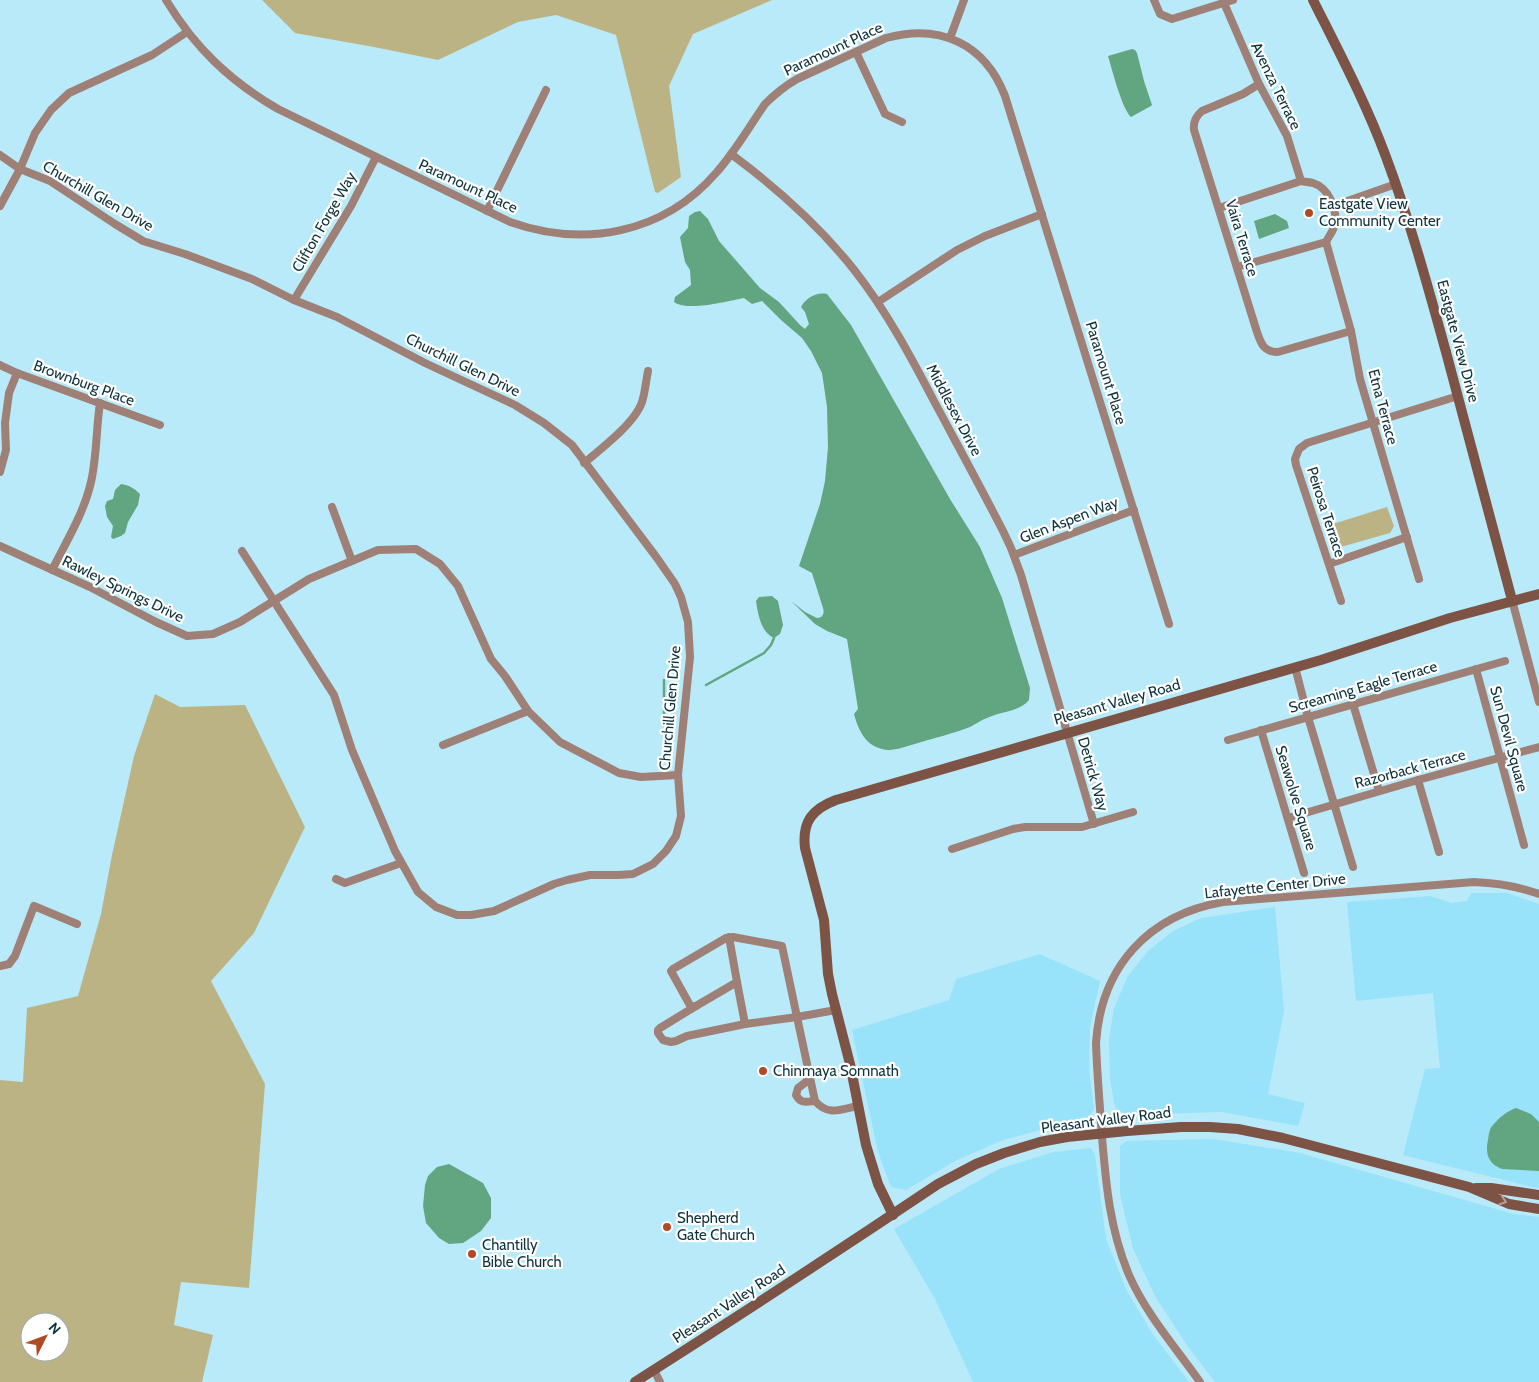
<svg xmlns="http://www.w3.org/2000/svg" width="1539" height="1382" viewBox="0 0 1539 1382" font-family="Cabin,sans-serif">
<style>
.built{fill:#98e3f9}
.green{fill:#bcb385;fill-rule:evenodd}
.water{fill:#61a680}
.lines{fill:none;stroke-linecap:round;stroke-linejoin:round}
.stream{stroke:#61a680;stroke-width:2.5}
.street{stroke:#9f8077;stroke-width:8}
.secondary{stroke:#7d5345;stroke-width:10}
.oneway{stroke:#b8a099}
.poi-dot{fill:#b04925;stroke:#fff;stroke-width:2}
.labels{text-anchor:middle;stroke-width:4.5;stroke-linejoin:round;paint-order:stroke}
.street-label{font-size:15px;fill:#0d333d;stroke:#fff}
.poi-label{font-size:15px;fill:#0d333d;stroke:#fff;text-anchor:start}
</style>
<rect width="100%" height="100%" fill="#b9eaf9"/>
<g class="built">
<polygon points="1471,893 1507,893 1539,904 1539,1188 1532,1187 1403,1155 1425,1069 1440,1068 1433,993 1356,1001 1347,902 1431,896 1451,903 1467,901"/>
<polygon points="1275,907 1284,1011 1268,1094 1305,1103 1298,1126 1222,1112 1125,1115 1115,1107 1110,1079 1109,1039 1114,1008 1128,976 1148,951 1173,931 1201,918"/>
<polygon points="1040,954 1100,981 1090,1027 1089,1070 1094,1108 1090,1117 1003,1140 955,1161 906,1190 891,1187 878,1152 852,1030 949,1000 956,979"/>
<polygon points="1214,1139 1300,1153 1514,1214 1539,1217 1539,1382 1215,1382 1189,1348 1156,1298 1133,1249 1120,1194 1120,1146 1127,1141"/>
<polygon points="1091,1148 1095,1155 1106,1239 1127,1291 1152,1333 1189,1382 973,1382 935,1299 894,1229 999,1169 1053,1152"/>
</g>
<g class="green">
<polygon points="262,0 772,0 693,34 669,86 681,177 658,193 655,192 616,35 556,15 518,22 438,60 374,47 295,33"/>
<polygon points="1387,507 1394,526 1390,533 1337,548 1330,525"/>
<path d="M 155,694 L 180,707 L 245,705 L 305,827 L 254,933 L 211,981 L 265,1084 L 249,1288 L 181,1282 L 174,1325 L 213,1335 L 202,1382 L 0,1382 L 0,1080 L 23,1082 L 27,1008 L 78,996 L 101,914 L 112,855 L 134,756 ZM 30,1322 L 60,1322 L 60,1352 L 30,1352 Z"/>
</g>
<g class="water">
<path d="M 1132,49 L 1135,50 L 1137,53 L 1144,81 L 1152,105 L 1151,106 L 1131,117 C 1122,109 1112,69 1108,56 Z"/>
<path d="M 700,211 L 708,219 L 719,241 L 760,288 L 779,302 L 800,325 L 805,329 L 809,324 L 805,312 L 801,307 C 806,298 816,292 827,294 L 851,325 L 950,499 L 980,547 L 1002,598 L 1030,688 L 1029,700 C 1019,712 1001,711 987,718 C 981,720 976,724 970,727 C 952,734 934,738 915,744 C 907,746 897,750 889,750 C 884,750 878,748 874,746 C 863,740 857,726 854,714 L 858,709 L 847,639 L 827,631 L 815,624 L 791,601 L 805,612 L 817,618 C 822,618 825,614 823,608 L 812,573 L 799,566 L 820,504 L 825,481 L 828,447 L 827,407 L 822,373 L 811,351 L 802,338 L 781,320 L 762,301 L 752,304 L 744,298 C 728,301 687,312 674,302 L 675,297 L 691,285 L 690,270 L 685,262 L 680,237 L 688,228 L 689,216 L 695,212 Z"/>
<polygon points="1275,214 1287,221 1289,228 1259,239 1254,221"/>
<path d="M 121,484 C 129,485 134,488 140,494 L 138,505 L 128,522 L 125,533 L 121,536 L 113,539 L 111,537 L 113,526 L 107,517 L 105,506 L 107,501 L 113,499 L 115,490 Z"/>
<path d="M 772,596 L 778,601 L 783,625 L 780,634 L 774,638 C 761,632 758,615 756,601 L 759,597 Z"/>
<path d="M 1516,1108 L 1531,1114 L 1539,1122 L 1539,1171 L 1502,1169 C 1488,1164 1485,1153 1488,1140 C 1489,1135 1489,1129 1493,1125 C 1499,1118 1507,1111 1516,1108 Z"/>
<polygon points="449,1164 483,1183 491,1198 491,1218 481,1231 463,1243 449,1244 439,1238 426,1223 423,1206 425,1185 428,1176 437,1167"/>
</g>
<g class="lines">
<g class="stream">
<polyline points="706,685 764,653 771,645 774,638"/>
<polyline points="664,726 664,680"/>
</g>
<g class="street">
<path d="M 166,0 C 195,48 230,81 278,109 L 510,222 C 584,248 663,234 716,173 C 735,152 749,127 765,104 C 775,94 785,86 797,79 L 886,38 C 940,23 985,44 1005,96 L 1169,624"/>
<polyline points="1154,0 1160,14 1172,19 1233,0"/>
<polyline points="1224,3 1259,84 1287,136 1301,181"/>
<polyline points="950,38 964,0"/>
<polyline points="856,52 885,114 902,122"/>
<path d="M 1259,84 L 1243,94 L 1202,111 C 1196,116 1193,122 1194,130 L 1257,332 C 1261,344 1264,352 1278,352 L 1351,331"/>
<path d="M 731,154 C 777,188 819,225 855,271 C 887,312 911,357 935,403 C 958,446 981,488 1003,531 L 1011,548 L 1021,575 L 1094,824"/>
<polyline points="0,155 20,169 50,181 115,224 143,241 185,254 252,279 294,300 337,317 425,363 515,405 544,423 572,445 657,558 675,584 681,597 688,622 690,657 678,775 681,816 676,836 666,851 653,864 633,874 618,875 590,875 567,880 554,884 494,911 471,915 457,915 436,907 418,892 395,851 352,750 334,695 242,551"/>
<polyline points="0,206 20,169 35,133 51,110 69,93 152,55 187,32"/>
<polyline points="1333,206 1396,184"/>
<path d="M 1219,208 L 1301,181 C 1305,182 1310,182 1313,183 C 1329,188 1337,209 1335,224 C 1334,230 1329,236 1326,242 L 1237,267"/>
<polyline points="487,211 546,90"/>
<polyline points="1326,242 1351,331 1360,379 1419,579"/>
<polyline points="294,300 351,206 376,157"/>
<polyline points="878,302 957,250 985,236 1042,214"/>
<polyline points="0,365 17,373 160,425"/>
<path d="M 584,463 C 601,449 635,423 642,402 C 645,393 646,381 648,371"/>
<polyline points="0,472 6,450 5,423 9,393 17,373"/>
<polyline points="332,507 352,561"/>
<polyline points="0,546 90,587 156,622 187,636 213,634 240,622 309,579 378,550 416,549 440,564 458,586 491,659 505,676 528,711 560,742 619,773 641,777 678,775"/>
<polyline points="1014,555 1134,510"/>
<polyline points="1329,564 1407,537"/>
<path d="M 52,570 C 66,542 84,513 91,482 C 97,456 96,429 100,403"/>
<polyline points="1512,600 1539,702"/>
<polyline points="1341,601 1296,465 1295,459 1299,449 1307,443 1458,396"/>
<polyline points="1295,667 1308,717 1353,867"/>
<polyline points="1476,669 1524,845"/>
<polyline points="1353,704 1379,791"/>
<polyline points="1261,730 1304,873"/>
<polyline points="1228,740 1505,661"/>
<polyline points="443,745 528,711"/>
<polyline points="1418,780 1439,852"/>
<polyline points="1288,818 1418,780 1539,747"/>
<polyline points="952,849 1013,829 1025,827 1082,827 1133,812"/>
<polyline points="336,879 345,883 401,863"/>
<polyline points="729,937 737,982 696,1006 691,1007 671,971 673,969 726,938 733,937 782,946 797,1017 836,1010"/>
<polyline points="0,966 9,964 15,956 34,906 77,924"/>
<path d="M 737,982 L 745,1024 L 797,1017 L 815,1101 C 828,1116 840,1110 857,1106"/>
<polyline points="696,1006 660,1028 658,1030 658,1033 663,1040 671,1042 676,1041 687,1036 745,1024"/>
<path d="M 809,1074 L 806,1082 L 798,1088 L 796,1095 C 801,1104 806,1102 815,1101"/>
<polyline points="654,1370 660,1382"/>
<path d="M 1200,1382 C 1176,1348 1146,1314 1129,1275 C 1110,1230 1106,1185 1102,1137 C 1100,1106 1097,1074 1096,1043 C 1101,967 1148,915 1223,902 L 1474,882 C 1497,883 1517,886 1539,894"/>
</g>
<g class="secondary">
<path d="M 1313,0 C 1339,52 1366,103 1386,157 C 1410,221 1428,287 1446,352 C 1468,435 1490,518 1512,600"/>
<polyline points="1476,1188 1491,1188 1539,1195"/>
<path d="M 893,1215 L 878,1184 L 866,1145 L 850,1064 L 832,994 L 828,974 L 824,920 L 805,848 C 802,822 812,809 836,800 L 1321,660 L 1450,618 L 1539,594"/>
<path d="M 635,1382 C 737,1317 838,1251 938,1184 L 976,1164 L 1004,1153 L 1040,1142 L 1067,1137 L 1127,1131 L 1181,1127 L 1210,1127 L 1238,1129 L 1283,1138 L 1469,1187 L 1509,1204 L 1539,1209"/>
</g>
</g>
<defs><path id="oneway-chevron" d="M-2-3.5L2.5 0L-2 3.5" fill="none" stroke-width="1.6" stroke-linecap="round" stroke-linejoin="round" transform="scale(1.25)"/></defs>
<use class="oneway" href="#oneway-chevron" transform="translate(1503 1201) rotate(18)"/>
<g class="poi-dot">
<circle cx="1309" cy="213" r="5"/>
<circle cx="763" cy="1071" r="5"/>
<circle cx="667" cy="1227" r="5"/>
<circle cx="472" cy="1254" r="5"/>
</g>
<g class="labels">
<g class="street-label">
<text transform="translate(833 49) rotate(-25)" y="5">Paramount Place</text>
<text transform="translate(1276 86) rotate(64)" y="5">Avenza Terrace</text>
<text transform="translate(468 186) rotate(25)" y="5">Paramount Place</text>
<text transform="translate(98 196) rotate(30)" y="5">Churchill Glen Drive</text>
<text transform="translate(324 222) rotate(-60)" y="5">Clifton Forge Way</text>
<text transform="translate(1242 238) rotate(73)" y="5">Vaira Terrace</text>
<text transform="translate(1458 341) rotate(75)" y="5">Eastgate View Drive</text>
<text transform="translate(463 365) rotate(26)" y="5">Churchill Glen Drive</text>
<text transform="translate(1106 373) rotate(73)" y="5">Paramount Place</text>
<text transform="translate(84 383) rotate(20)" y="5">Brownburg Place</text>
<text transform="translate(1383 407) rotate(75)" y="5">Etna Terrace</text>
<text transform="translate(954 410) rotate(62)" y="5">Middlesex Drive</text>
<text transform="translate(1326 512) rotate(72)" y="5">Peirosa Terrace</text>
<text transform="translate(1069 520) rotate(-21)" y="5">Glen Aspen Way</text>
<text transform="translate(123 589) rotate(26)" y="5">Rawley Springs Drive</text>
<text transform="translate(1363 687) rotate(-16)" y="5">Screaming Eagle Terrace</text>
<text transform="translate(1117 702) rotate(-16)" y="5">Pleasant Valley Road</text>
<text transform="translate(670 708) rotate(-85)" y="5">Churchill Glen Drive</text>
<text transform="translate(1509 739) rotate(75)" y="5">Sun Devil Square</text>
<text transform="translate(1410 769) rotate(-15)" y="5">Razorback Terrace</text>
<text transform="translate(1093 774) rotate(74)" y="5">Detrick Way</text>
<text transform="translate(1296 798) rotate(73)" y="5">Seawolve Square</text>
<text transform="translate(1275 886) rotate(-6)" y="5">Lafayette Center Drive</text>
<text transform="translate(1106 1120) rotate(-7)" y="5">Pleasant Valley Road</text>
<text transform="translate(729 1304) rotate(-33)" y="5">Pleasant Valley Road</text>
</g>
<g class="poi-label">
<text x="1319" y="209">Eastgate View<tspan x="1319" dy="17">Community Center</tspan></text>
<text x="773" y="1076">Chinmaya Somnath</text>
<text x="677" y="1223">Shepherd<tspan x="677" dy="17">Gate Church</tspan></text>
<text x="482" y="1250">Chantilly<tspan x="482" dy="17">Bible Church</tspan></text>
</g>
</g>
<g transform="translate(45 1337) rotate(48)"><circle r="24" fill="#ffffff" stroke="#9eadb1"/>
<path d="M0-4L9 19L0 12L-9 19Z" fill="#b04925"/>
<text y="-8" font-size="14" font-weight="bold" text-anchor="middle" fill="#0d333d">N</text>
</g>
</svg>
